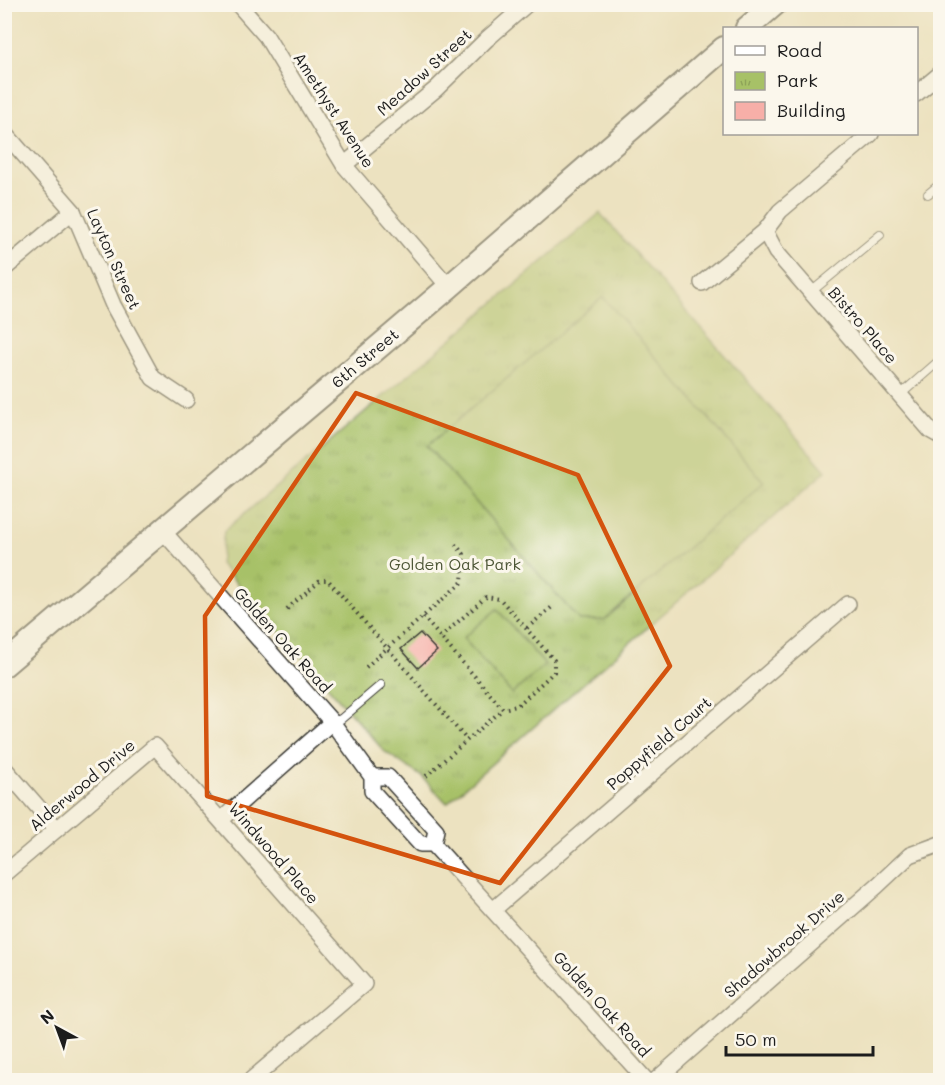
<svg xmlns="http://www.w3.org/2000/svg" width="945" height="1085" viewBox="0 0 945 1085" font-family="Mali,sans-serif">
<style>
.park{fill:url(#park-tufts);stroke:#626e42;stroke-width:1.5}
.garden{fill:#a7c167;stroke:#626e42;stroke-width:1.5}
.building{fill:#f7afa8}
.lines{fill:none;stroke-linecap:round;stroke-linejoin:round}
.service-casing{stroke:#3b3a35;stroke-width:10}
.minor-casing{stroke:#3b3a35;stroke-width:18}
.secondary-casing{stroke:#3b3a35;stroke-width:26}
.path{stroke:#3b3a35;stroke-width:4;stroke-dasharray:1.5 4.5;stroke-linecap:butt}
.service{stroke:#fff;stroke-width:8}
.minor{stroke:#fff;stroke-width:15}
.secondary{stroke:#fff;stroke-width:22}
.marked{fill:none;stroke:#d4530e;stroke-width:4.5;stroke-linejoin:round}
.labels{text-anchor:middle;stroke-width:6;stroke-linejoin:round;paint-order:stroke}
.street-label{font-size:16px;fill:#1c1c1c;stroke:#fbf7ec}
.park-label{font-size:16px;fill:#4d5636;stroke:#fbf7ec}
</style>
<defs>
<pattern id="park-tufts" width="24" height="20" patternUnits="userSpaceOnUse" patternTransform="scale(1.5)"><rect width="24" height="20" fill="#a7c167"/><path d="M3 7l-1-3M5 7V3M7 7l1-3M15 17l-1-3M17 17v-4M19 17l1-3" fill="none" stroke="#8fa559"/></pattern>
</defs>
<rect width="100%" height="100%" fill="#fbf7ec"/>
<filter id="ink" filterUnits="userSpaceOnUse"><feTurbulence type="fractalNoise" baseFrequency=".0167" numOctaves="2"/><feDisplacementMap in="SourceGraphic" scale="12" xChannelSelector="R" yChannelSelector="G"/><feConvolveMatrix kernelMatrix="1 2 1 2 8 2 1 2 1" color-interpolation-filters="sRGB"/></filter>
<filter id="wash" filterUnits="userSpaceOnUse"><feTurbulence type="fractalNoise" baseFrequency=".008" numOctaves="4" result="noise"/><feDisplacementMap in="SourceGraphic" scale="24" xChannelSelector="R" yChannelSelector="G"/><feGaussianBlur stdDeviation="1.35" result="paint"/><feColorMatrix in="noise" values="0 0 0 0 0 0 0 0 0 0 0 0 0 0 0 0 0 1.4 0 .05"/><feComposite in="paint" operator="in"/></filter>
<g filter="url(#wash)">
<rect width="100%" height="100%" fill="#ece2c0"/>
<polygon class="park" points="600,213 826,471 447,803 422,777 384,751 220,564 224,531"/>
<g class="garden">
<polygon points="603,297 764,482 604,620 579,620 427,446"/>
<polygon points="497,609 545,665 512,694 463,638"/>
</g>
<g id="blocks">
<polygon class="building" points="420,633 437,651 418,668 401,649"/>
</g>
</g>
<g filter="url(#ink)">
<use href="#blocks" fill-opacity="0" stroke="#3b3a35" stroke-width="1.5"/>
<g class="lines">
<g class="service-casing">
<g id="service">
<polyline points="928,194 940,184"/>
<polyline points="811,292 880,235"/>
<polyline points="900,395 940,360"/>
<polyline points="332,722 341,719 381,685"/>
</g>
</g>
<g class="minor-casing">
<g id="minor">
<polyline points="238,4 266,36 344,165 449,287"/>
<polyline points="916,94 940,74"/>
<polyline points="4,132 73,211 113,305 153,378 186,400"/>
<polyline points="344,165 436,89 487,39 527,4"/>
<polyline points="765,231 776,252 931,431 940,436"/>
<polyline points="4,269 73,211"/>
<polyline points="702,283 765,231 780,211 871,134"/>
<polyline points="162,530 332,722 372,777 372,791 420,844 433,844 646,1080"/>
<polyline points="4,768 57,829"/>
<polyline points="372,777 388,777 436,830 433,844"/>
<polyline points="221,820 332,722"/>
<polyline points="4,874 155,746 364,984 251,1080"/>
<polyline points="493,910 848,604"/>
<polyline points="656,1080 878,885 910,855 940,844"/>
</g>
</g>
<g class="secondary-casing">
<g id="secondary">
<polyline points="747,28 775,4"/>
<polyline points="4,665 449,287 724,48"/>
</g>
</g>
<g class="path">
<polyline points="287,609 320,580 328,580 467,740"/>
<polyline points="423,617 503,709 517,706 554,672 554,660 500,599 486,597 441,637"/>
<polyline points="527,628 552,607"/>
<polyline points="366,667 462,582 464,554 452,541"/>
<polyline points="426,776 503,709"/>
</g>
<use href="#service" class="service"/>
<use href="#minor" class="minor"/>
<use href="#secondary" class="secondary"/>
</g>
</g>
<path d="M0 0H945V1085H0ZM 356,393 L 578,475 L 670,666 L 500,883 L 207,796 L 205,616 Z" fill="#ece2c0" fill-opacity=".55" fill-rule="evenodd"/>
<path class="marked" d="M 356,393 L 578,475 L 670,666 L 500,883 L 207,796 L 205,616 Z"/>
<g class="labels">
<g class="street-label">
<text transform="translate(424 72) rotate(-42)" y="6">Meadow Street</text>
<text transform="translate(334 110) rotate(57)" y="6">Amethyst Avenue</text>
<text transform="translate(114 259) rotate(66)" y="6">Layton Street</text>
<text transform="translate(863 325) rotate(49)" y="6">Bistro Place</text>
<text transform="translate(365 358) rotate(-40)" y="6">6th Street</text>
<text transform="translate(283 640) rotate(48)" y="6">Golden Oak Road</text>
<text transform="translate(659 743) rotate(-41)" y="6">Poppyfield Court</text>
<text transform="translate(82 785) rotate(-40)" y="6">Alderwood Drive</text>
<text transform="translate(274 853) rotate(49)" y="6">Windwood Place</text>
<text transform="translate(784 944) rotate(-41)" y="6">Shadowbrook Drive</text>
<text transform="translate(602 1004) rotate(48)" y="6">Golden Oak Road</text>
</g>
<g class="park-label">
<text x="455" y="570">Golden Oak Park</text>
</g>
</g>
<rect width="945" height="1085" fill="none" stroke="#fbf7ec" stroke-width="24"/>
<rect x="723" y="27" width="195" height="108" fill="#fbf7ec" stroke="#a29f99" stroke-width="1.5"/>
<rect x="735" y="46" width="30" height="9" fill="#ffffff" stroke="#a29f99" stroke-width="1.5"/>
<text x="777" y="57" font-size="18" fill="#1c1c1c">Road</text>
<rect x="735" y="72" width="30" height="18" fill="url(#park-tufts)" stroke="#a29f99" stroke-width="1.5"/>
<text x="777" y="87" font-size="18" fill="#1c1c1c">Park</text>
<rect x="735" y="102" width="30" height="18" fill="#f7afa8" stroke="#a29f99" stroke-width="1.5"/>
<text x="777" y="117" font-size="18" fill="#1c1c1c">Building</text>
<g transform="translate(57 1028) rotate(319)" stroke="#fbf7ec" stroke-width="4.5" paint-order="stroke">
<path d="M0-4.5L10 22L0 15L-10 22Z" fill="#1c1c1c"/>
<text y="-9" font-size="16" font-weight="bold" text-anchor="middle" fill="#1c1c1c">N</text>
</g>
<path d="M726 1046v9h147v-9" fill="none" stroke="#1c1c1c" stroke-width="3"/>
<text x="735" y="1046" font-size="18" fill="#1c1c1c" stroke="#fbf7ec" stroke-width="4.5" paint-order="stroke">50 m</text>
</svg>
